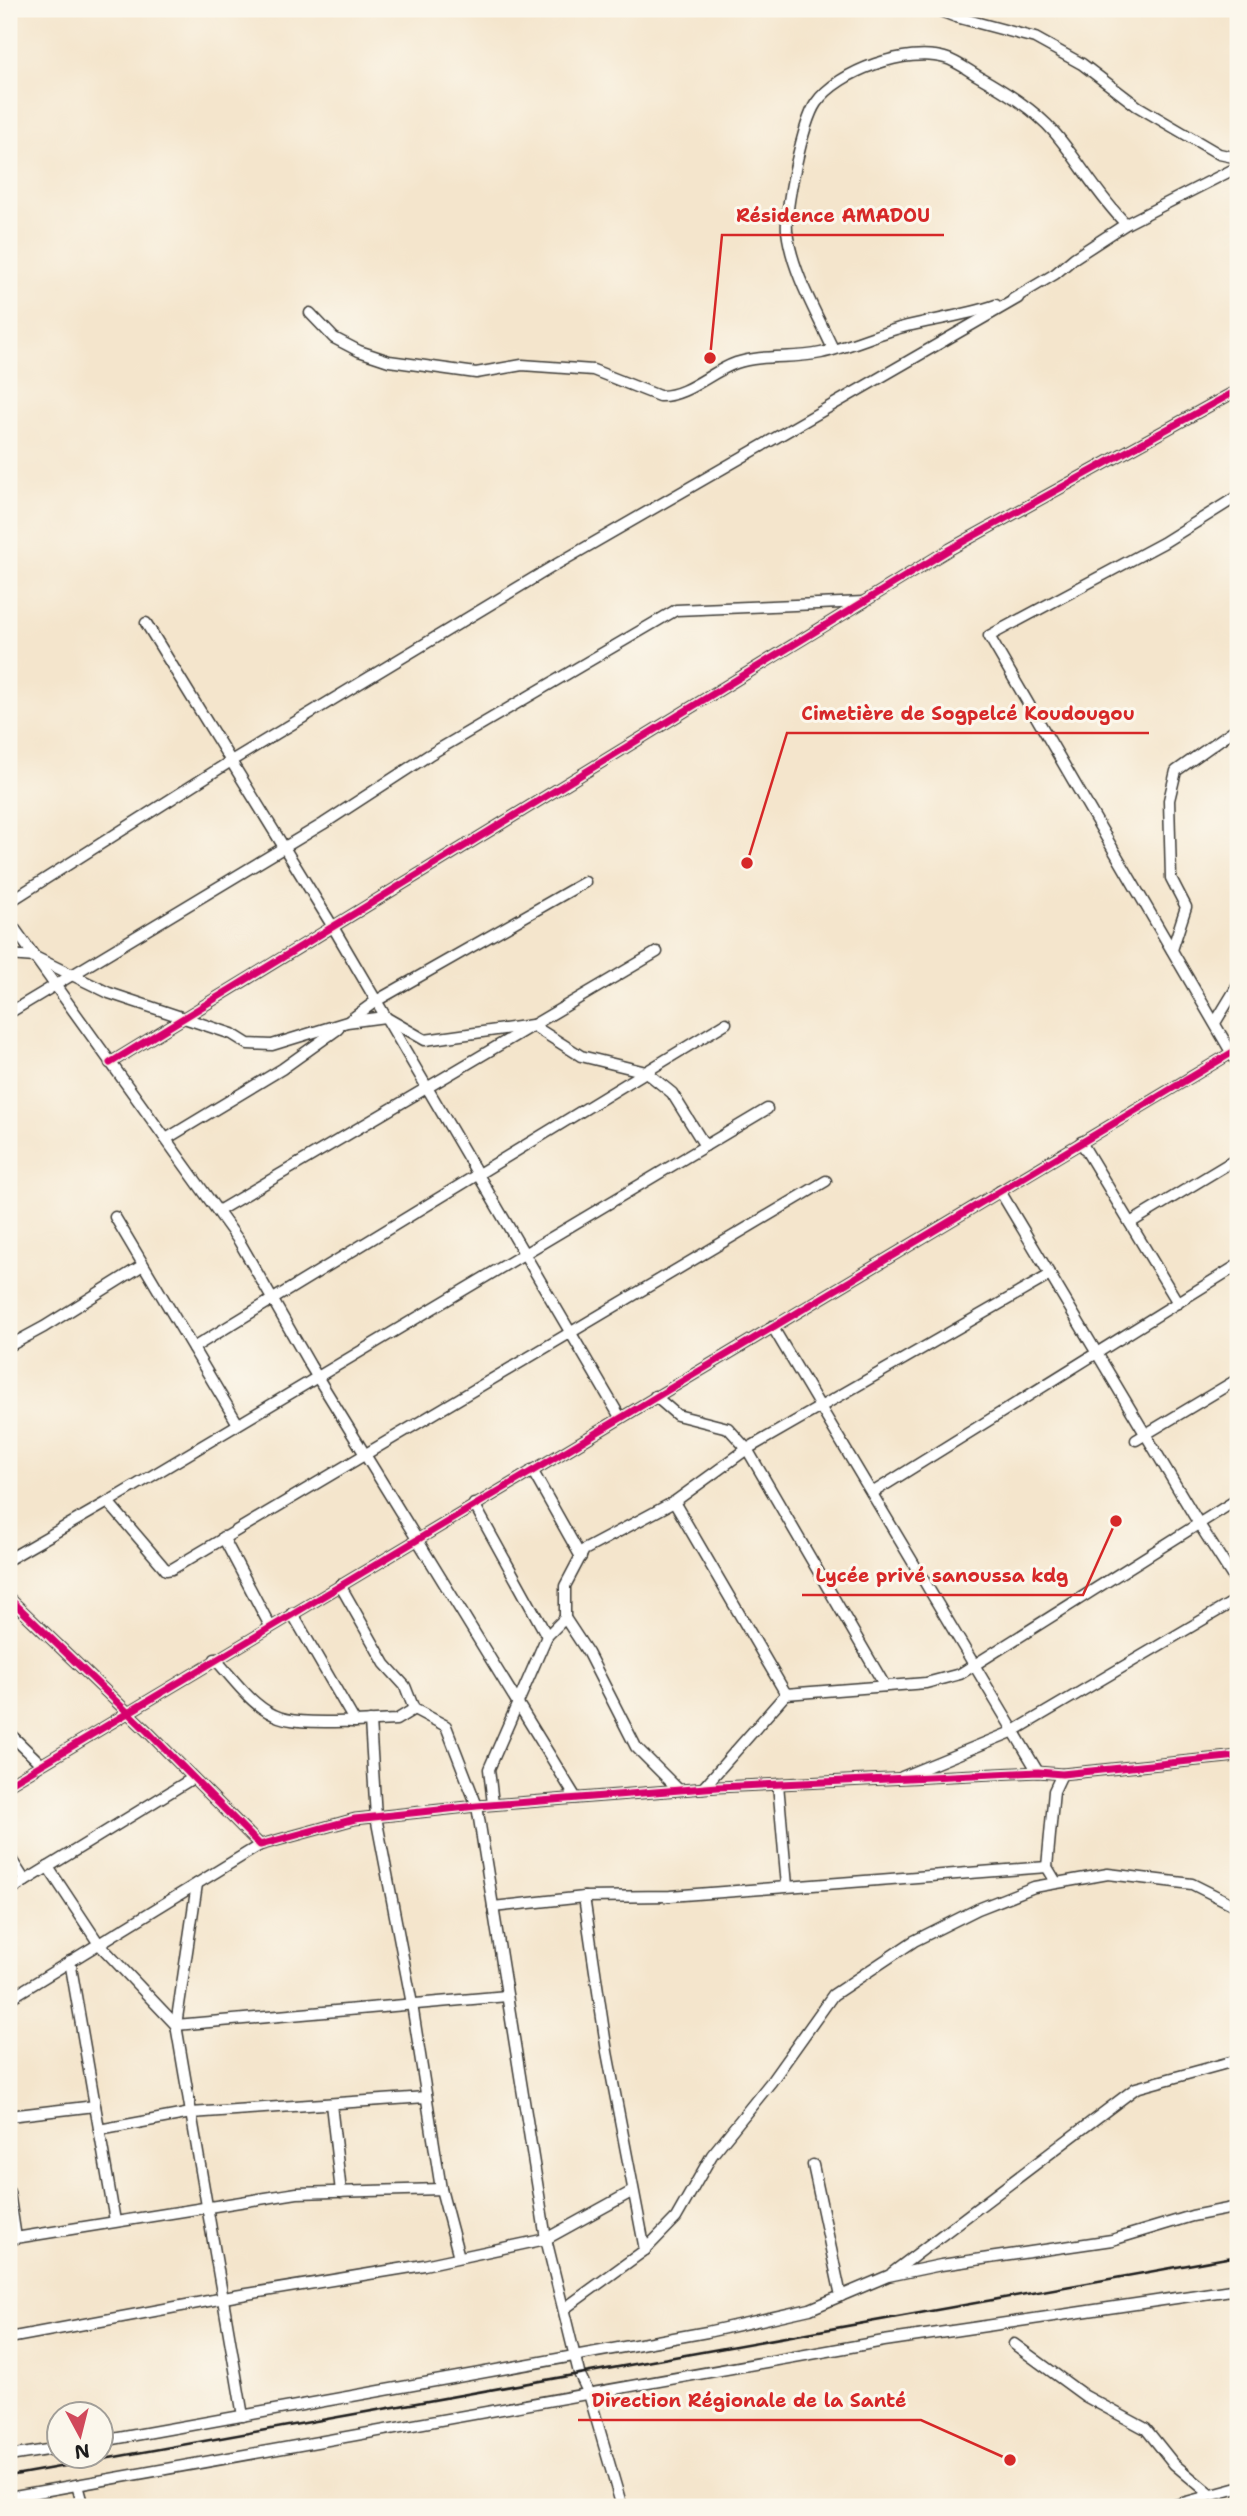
<svg xmlns="http://www.w3.org/2000/svg" width="1247" height="2516" viewBox="0 0 1247 2516" font-family="'Shantell Sans',sans-serif">
<style>
.lines{fill:none;stroke-linecap:round;stroke-linejoin:round}
.minor-casing{stroke:#3c3a36;stroke-width:13}
.minor{stroke:#fff;stroke-width:10}
.rail{stroke:#1c1c1c;stroke-width:2.5}
.cycleway-casing{stroke:#fbf7ec;stroke-width:11}
.cycleway{stroke:#d6006c;stroke-width:7}
.leader{fill:none;stroke:#d62828;stroke-width:2.5}
.callout-dot{fill:#d62828;stroke:#fbf7ec;stroke-width:2.5}
.callout-label{font-size:19px;text-anchor:middle;font-weight:bold;fill:#d62828;stroke:#fbf7ec;stroke-width:6;stroke-linejoin:round;paint-order:stroke}
</style>
<rect width="100%" height="100%" fill="#fbf7ec"/>
<filter id="ink" filterUnits="userSpaceOnUse"><feTurbulence type="fractalNoise" baseFrequency=".0143" numOctaves="2"/><feDisplacementMap in="SourceGraphic" scale="14" xChannelSelector="R" yChannelSelector="G"/><feConvolveMatrix kernelMatrix="1 2 1 2 8 2 1 2 1" color-interpolation-filters="sRGB"/></filter>
<filter id="wash" filterUnits="userSpaceOnUse"><feTurbulence type="fractalNoise" baseFrequency=".00686" numOctaves="4" result="noise"/><feDisplacementMap in="SourceGraphic" scale="28" xChannelSelector="R" yChannelSelector="G"/><feGaussianBlur stdDeviation="1.57" result="paint"/><feColorMatrix in="noise" values="0 0 0 0 0 0 0 0 0 0 0 0 0 0 0 0 0 1.4 0 .05"/><feComposite in="paint" operator="in"/></filter>
<g filter="url(#wash)">
<rect width="100%" height="100%" fill="#f4e5cc"/>
</g>
<g filter="url(#ink)">
<g class="lines">
<g class="minor-casing">
<g id="minor">
<polyline points="935,9 956,17 1035,38 1082,64 1137,106 1219,154 1238,158"/>
<polyline points="1013,299 1055,274 1074,258 1126,224 1238,167"/>
<path d="M 310,313 L 334,338 L 359,351 L 389,361 L 476,373 L 522,365 L 593,370 L 659,396 C 687,397 710,372 736,363 C 763,354 793,359 821,353 C 850,347 878,333 907,326 C 937,319 967,315 996,305"/>
<path d="M 833,349 C 816,312 792,272 787,231 C 785,207 803,122 816,103 C 839,70 908,47 945,58 C 956,61 968,70 978,76 C 1004,91 1034,109 1054,132 C 1080,162 1097,195 1126,224"/>
<polyline points="1238,496 1163,543 989,636 1238,1064"/>
<polyline points="146,623 333,927 620,1417"/>
<polyline points="9,902 231,761 557,564 1018,298"/>
<polyline points="9,921 239,1241 310,1365 576,1798"/>
<polyline points="1172,950 1186,907 1171,878 1169,800 1176,771 1238,727"/>
<polyline points="9,955 35,957 109,993 232,1034 248,1044 272,1045 347,1022 385,1017 425,1040 532,1025 581,1056 646,1072 672,1093 705,1146"/>
<polyline points="9,1013 323,824 429,755 676,610 864,602"/>
<polyline points="350,1020 376,1001 585,882"/>
<polyline points="1215,1023 1238,985"/>
<polyline points="110,1063 950,549 1238,390"/>
<polyline points="166,1139 282,1069 338,1029"/>
<polyline points="1081,1142 1178,1303"/>
<polyline points="1000,1191 1199,1524 1238,1585"/>
<polyline points="218,1211 657,952"/>
<polyline points="115,1217 238,1424"/>
<polyline points="1130,1223 1238,1158"/>
<polyline points="772,1326 1038,1772"/>
<polyline points="9,1346 44,1327 143,1265"/>
<polyline points="193,1348 726,1023"/>
<polyline points="655,1396 677,1415 728,1428 747,1449 885,1686"/>
<polyline points="1136,1440 1238,1379"/>
<polyline points="532,1470 581,1557"/>
<polyline points="872,1493 1238,1265"/>
<polyline points="108,1502 767,1109"/>
<polyline points="674,1502 786,1694 926,1683 960,1674 1238,1499"/>
<polyline points="474,1504 547,1636"/>
<polyline points="223,1537 270,1626"/>
<polyline points="9,1559 108,1502 162,1565 166,1570 172,1569 826,1181"/>
<polyline points="340,1585 385,1664 405,1686 414,1709 446,1726 477,1806 546,2239 579,2373 589,2394 622,2507"/>
<polyline points="9,1598 148,1732 260,1845 355,1819 477,1806 718,1787 1038,1772 1062,1774 1238,1756"/>
<polyline points="292,1613 355,1722 396,1720 414,1709"/>
<path d="M 215,1659 C 232,1677 251,1705 274,1715 C 294,1725 332,1721 355,1722"/>
<polyline points="370,1721 376,1817 412,2004 441,2189"/>
<polyline points="9,1733 41,1764"/>
<polyline points="902,1777 1014,1731 1238,1599"/>
<polyline points="9,1784 1238,1049"/>
<polyline points="778,1784 787,1886"/>
<polyline points="703,1788 786,1694"/>
<polyline points="679,1790 636,1747 588,1653 565,1618 565,1586 584,1550 674,1502 747,1449 1050,1275"/>
<polyline points="493,1804 489,1769 547,1636 565,1618"/>
<polyline points="9,1856 25,1881"/>
<polyline points="48,1867 99,1944 176,2025 507,1996"/>
<polyline points="1056,1882 1047,1867 1054,1791 1062,1774"/>
<polyline points="197,1884 176,2025 243,2416"/>
<polyline points="9,1891 193,1778"/>
<polyline points="584,1897 607,2052 645,2250"/>
<polyline points="493,1907 584,1897 670,1896 1047,1867"/>
<polyline points="70,1961 115,2221"/>
<polyline points="9,1999 260,1845"/>
<polyline points="331,2104 341,2192"/>
<polyline points="9,2116 95,2106"/>
<polyline points="99,2130 191,2113 426,2097"/>
<polyline points="813,2165 841,2296"/>
<polyline points="9,2192 16,2238"/>
<polyline points="9,2239 297,2193 441,2189 459,2257"/>
<polyline points="892,2273 1136,2088 1238,2060"/>
<polyline points="564,2309 645,2250 676,2218 712,2155 771,2082 833,1995 914,1941 978,1909 1034,1887 1108,1874 1192,1884 1238,1907"/>
<polyline points="9,2338 235,2296 424,2265 546,2239 633,2191"/>
<polyline points="1014,2344 1085,2396 1146,2429 1174,2464 1211,2495"/>
<polyline points="102,2441 707,2332 810,2309 888,2276 941,2265 1112,2240 1192,2216 1238,2207"/>
<polyline points="9,2456 60,2448"/>
<polyline points="77,2485 83,2507"/>
<polyline points="9,2497 884,2341 1238,2289"/>
<polyline points="1168,2507 1238,2488"/>
</g>
</g>
<use href="#minor" class="minor"/>
<polyline class="rail" points="9,2476 1238,2256"/>
<g class="cycleway-casing">
<g id="cycleway">
<polyline points="110,1063 950,549 1238,390"/>
<polyline points="9,1598 148,1732 260,1845 355,1819 477,1806 718,1787 1038,1772 1062,1774 1238,1756"/>
<polyline points="9,1784 1238,1049"/>
</g>
</g>
<use href="#cycleway" class="cycleway"/>
</g>
</g>
<path class="leader" d="M710 358L722 235H944M747 863L787 733H1149M1116 1521L1083 1595H802M1010 2460L921 2420H578"/>
<g class="callout-dot">
<circle cx="710" cy="358" r="7"/>
<circle cx="747" cy="863" r="7"/>
<circle cx="1116" cy="1521" r="7"/>
<circle cx="1010" cy="2460" r="7"/>
</g>
<g class="callout-label">
<text x="833" y="222">Résidence AMADOU</text>
<text x="968" y="720">Cimetière de Sogpelcé Koudougou</text>
<text x="942" y="1582">Lycée privé sanoussa kdg</text>
<text x="749" y="2407">Direction Régionale de la Santé</text>
</g>
<rect width="1247" height="2516" fill="none" stroke="#fbf7ec" stroke-width="35"/>
<g transform="translate(80 2435) rotate(173)"><circle r="33" fill="#fbf7ec" stroke="#a29f99" stroke-width="2"/>
<path d="M0-5L12 26L0 18L-12 26Z" fill="#d1495b"/>
<text y="-10" font-size="19" font-weight="bold" text-anchor="middle" fill="#1c1c1c">N</text>
</g>
</svg>
